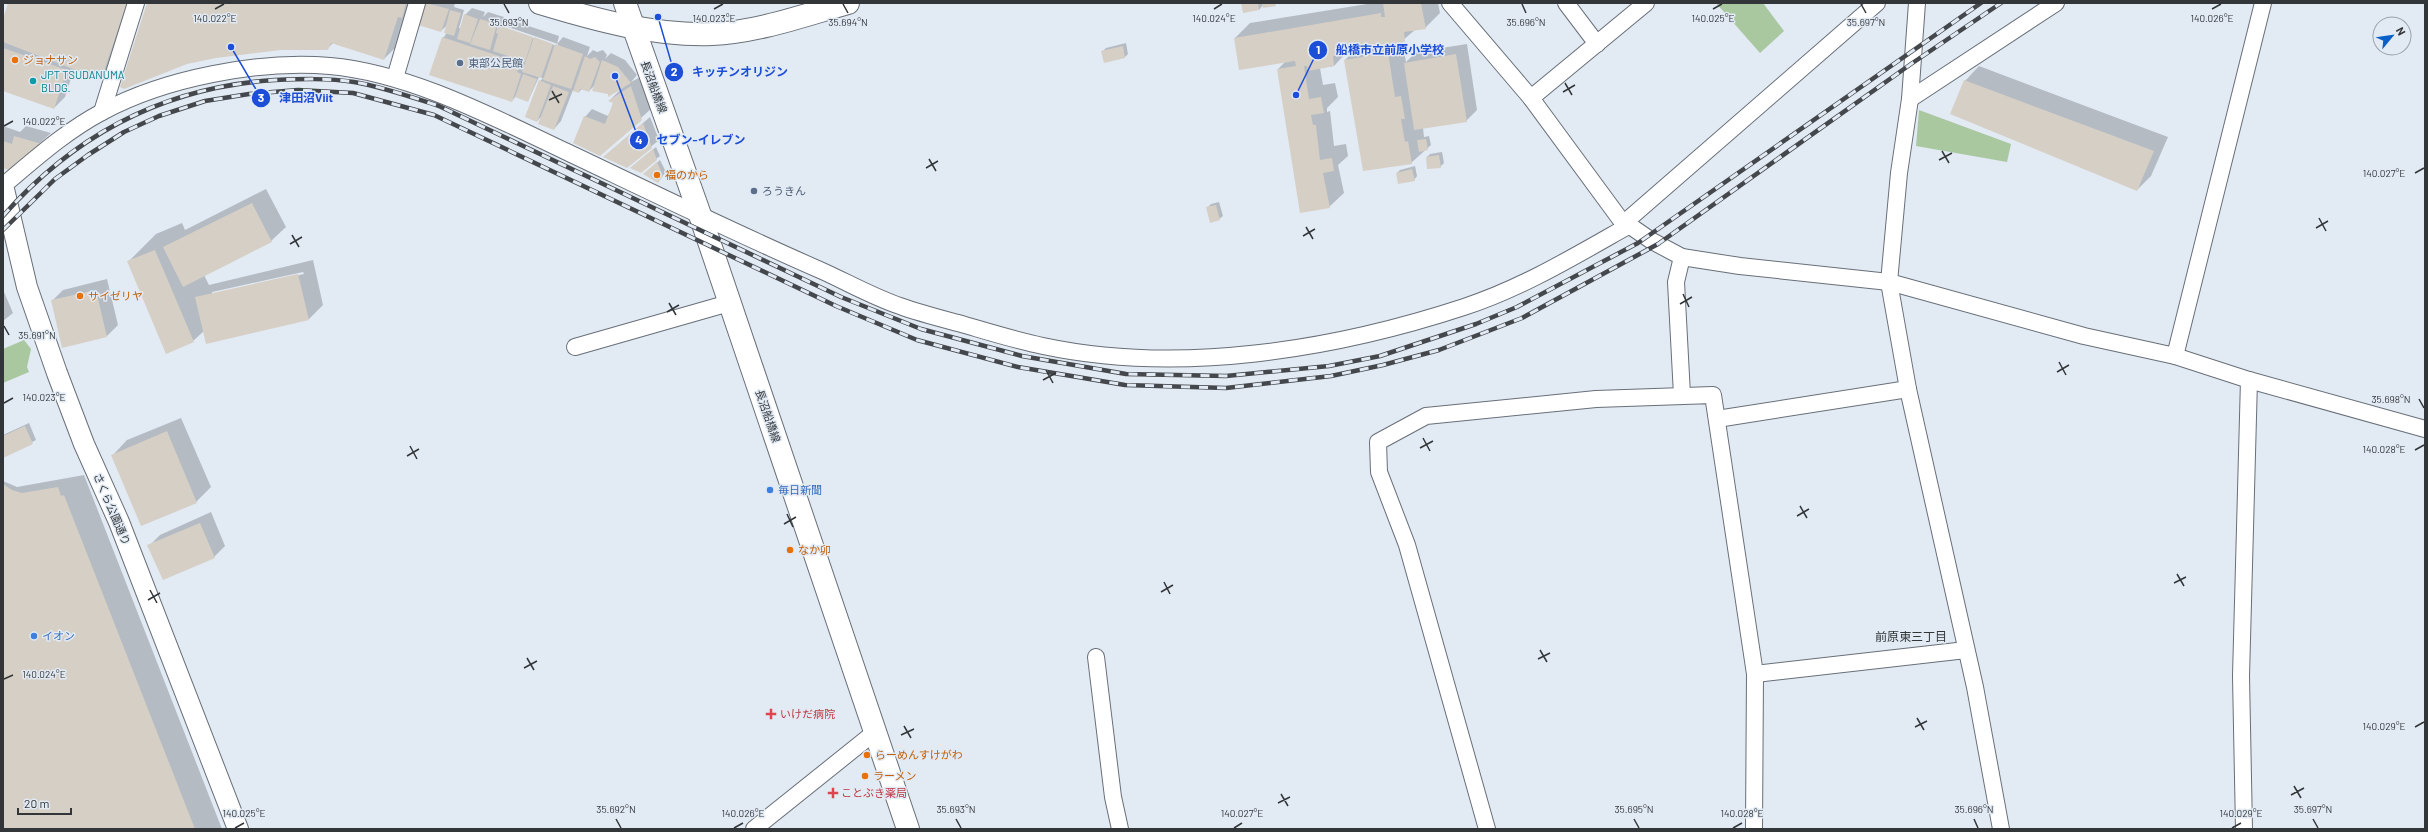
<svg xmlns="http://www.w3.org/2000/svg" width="2428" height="832" viewBox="0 0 2428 832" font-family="Barlow,'Noto Sans JP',sans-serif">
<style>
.green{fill:#a9c8a0}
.shadow{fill:#0003;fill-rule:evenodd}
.building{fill:#d6cfc5}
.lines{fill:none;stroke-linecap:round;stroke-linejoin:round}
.minor-casing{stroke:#686f78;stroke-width:18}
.tertiary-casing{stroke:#686f78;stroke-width:22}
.secondary-casing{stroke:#686f78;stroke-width:24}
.primary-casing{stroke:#686f78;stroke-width:24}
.minor{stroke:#fff;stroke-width:16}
.tertiary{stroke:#fff;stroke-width:20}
.secondary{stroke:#fff;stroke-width:22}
.primary{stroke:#fff;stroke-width:22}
.rail-casing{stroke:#44484c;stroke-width:4.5}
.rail{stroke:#e2eaf4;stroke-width:3;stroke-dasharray:9;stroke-linecap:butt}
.ticks{fill:none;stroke:#323639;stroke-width:1.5}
.food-dot{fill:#e8710a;stroke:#e2eaf4;stroke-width:1.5}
.service-dot{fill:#5c6f8a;stroke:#e2eaf4;stroke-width:1.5}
.culture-dot{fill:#0f9aa8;stroke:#e2eaf4;stroke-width:1.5}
.shop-dot{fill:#3f7fe0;stroke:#e2eaf4;stroke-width:1.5}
.health-dot{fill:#e0444e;stroke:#e2eaf4;stroke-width:1.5}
.labels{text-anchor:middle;stroke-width:3;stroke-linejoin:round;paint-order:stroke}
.food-label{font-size:11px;fill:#c56008;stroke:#e2eaf4;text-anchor:start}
.service-label{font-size:11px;fill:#4e5e75;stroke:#e2eaf4;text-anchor:start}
.culture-label{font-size:11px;fill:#0d838f;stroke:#e2eaf4;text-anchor:start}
.street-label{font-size:11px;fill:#323639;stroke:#e2eaf4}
.shop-label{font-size:11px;fill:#366cbe;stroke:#e2eaf4;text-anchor:start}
.health-label{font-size:11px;fill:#be3a42;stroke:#e2eaf4;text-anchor:start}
.neighbourhood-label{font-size:12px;fill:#323639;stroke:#e2eaf4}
.ticks-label{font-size:10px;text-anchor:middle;fill:#323639;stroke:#e2eaf4;stroke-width:3;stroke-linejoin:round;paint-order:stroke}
.leader{fill:none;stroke:#1d4ed8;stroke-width:1.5}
.callout-dot{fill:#1d4ed8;stroke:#e2eaf4;stroke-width:1.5}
.mark-label{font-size:12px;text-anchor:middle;font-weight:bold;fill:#fff}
.callout-label{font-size:12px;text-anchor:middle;font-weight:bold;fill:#1d4ed8;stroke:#e2eaf4;stroke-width:3;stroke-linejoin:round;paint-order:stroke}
</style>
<rect width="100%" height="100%" fill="#e2eaf4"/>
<g class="green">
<polygon points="1716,3 1763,3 1784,31 1760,53"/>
<polygon points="1919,110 2011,144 2007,162 1916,146"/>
<polygon points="24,340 31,349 27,367 29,372 3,383 3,349"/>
</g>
<g class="shadow">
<polygon points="9,3 136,3 115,64 101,79 74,69 65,97 54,108 3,90 3,23"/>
<polygon points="148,3 416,3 404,39 384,59 333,43 327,49"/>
<path d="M 427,3 L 455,3 L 454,7 L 464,10 L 459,28 L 461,29 L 465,15 L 472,8 L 485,12 L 483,17 L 488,12 L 504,17 L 502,23 L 507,19 L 559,36 L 557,44 L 563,37 L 590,47 L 587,56 L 593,50 L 597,52 L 603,50 L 607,55 L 605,59 L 611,53 L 625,60 L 637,75 L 631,82 L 642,76 L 652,108 L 600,155 L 585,117 L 592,109 L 608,116 L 614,103 L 610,100 L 621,89 L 609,93 L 595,85 L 589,91 L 582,89 L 579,92 L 573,90 L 561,121 L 554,129 L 543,115 L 537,121 L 540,81 L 543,78 L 539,77 L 528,101 L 516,96 L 512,101 L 443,38 L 447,33 L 447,25 L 441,31 L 420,24 ZM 505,26 L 558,44 L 557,46 L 505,29 Z"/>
<polygon points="1242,3 1277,3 1263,5 1259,10"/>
<polygon points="1373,3 1438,3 1440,13 1425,28 1416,29 1402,41 1406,62 1416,52 1467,44 1477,110 1466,121 1423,128 1424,137 1429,136 1431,145 1411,163 1345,60 1353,52 1346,53 1334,66 1320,68 1323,85 1335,83 1338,97 1327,108 1327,112 1330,111 1334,146 1346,144 1348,156 1338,165 1344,193 1329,207 1278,69 1286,61 1235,38 1250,23"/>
<polygon points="1126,43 1128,54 1125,57 1105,62 1102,52 1106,48"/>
<polygon points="1979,66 2168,137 2151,176 2137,190 1965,81"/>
<polygon points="650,117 659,140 627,167 612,150"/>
<polygon points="3,126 20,132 26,126 51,133 11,169 3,167"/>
<polygon points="656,147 660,156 656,159 634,165"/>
<polygon points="1442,152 1444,163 1440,167 1427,157 1430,154"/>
<polygon points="660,160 666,172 661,178 645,174"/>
<polygon points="1415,166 1417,176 1414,180 1397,173 1400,170"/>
<path d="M 266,189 L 286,227 L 271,241 L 204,275 L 209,285 L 313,260 L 323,305 L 309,319 L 207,343 L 204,331 L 193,341 L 128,262 L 156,234 L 182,223 L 185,230 ZM 303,272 L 304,274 L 212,294 L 212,292 Z"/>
<polygon points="1219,202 1223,216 1219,219 1207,208 1211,204"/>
<polygon points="107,279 118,325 107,336 52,301 63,290"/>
<polygon points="4,292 13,313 3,321 3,293"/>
<polygon points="181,418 211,487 196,502 113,455 127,440"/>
<polygon points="29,423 36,440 3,457 3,435"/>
<polygon points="84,475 222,829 3,829 3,481 17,487"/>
<polygon points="211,512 225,546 214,557 149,546 160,535"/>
</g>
<g class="building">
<polygon points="8,3 127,3 101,80 3,42 3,19"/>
<polygon points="147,3 406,3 402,18 398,17 384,60 331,43 328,50 281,50 216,58 187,64 124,89 120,87"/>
<polygon points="426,3 449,9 441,32 418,25"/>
<polygon points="1241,3 1258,3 1259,10 1243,13"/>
<polygon points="1262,3 1275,3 1276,6 1263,8"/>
<polygon points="1383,3 1421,3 1426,29 1404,32 1405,42 1371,47 1372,55 1388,52 1395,97 1401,96 1405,119 1401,119 1405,142 1408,141 1412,164 1363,171 1344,60 1363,57 1362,52 1333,56 1334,66 1308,71 1307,66 1304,66 1309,99 1321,97 1324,113 1311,115 1313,125 1316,125 1320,160 1332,158 1334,171 1323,173 1330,208 1300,213 1277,69 1296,66 1295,61 1239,70 1234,38 1381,13 1381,17 1385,17"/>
<polygon points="450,10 461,13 454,36 444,33"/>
<polygon points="464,14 478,19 470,43 457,39"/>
<polygon points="480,19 497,24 490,50 470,44"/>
<polygon points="498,25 533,37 525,62 493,51 498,34 496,33"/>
<polygon points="442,37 520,63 517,72 521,74 512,102 429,75"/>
<polygon points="534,37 553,44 541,78 522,72"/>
<polygon points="555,44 583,54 571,89 543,80"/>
<polygon points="1123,46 1125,58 1104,63 1101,51"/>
<polygon points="3,48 67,70 54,109 3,91"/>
<polygon points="1456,54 1467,122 1414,130 1404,63"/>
<polygon points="585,56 590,59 595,57 600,62 589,92 580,89 579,93 573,91"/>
<polygon points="602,60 618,67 631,83 608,97 608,94 592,91"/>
<polygon points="523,74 537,79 528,102 515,97"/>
<polygon points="539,80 551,85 537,122 525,117"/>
<polygon points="1964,80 2154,151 2137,191 1950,114"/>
<polygon points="553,86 569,92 554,130 538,124"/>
<polygon points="631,86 642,120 600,156 573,143 584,116 605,124 613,103 608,101"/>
<polygon points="643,123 652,148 627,168 603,157"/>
<polygon points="14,136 42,144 11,171 3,168 3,141 12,144"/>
<polygon points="1426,139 1428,150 1419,152 1417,140"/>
<polygon points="653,149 657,160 641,173 630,168"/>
<polygon points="1439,155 1441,168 1427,169 1426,157"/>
<polygon points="657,162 663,176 658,183 643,174"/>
<polygon points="1412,169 1415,181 1398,184 1396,173"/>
<polygon points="252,203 272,242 183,287 163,247"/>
<polygon points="1216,205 1220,220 1210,223 1206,207"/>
<polygon points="155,250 194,342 166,354 127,261"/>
<polygon points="298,274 309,320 206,344 195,297"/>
<polygon points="96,290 107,337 62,348 51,300"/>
<polygon points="25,426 33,444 3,458 3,436"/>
<polygon points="167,431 197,503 141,526 111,455"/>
<polygon points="3,484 12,490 22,493 58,487 61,496 64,495 195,829 3,829"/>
<polygon points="200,523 215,558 163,580 147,545"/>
</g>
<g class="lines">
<g class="minor-casing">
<g id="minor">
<polyline points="1450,3 1531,98 1620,219 1652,241 1682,257 1740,266 1889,282 2084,336 2175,356 2249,380 2425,429"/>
<polyline points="1566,3 1597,44"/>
<polyline points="1917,3 1910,99 1899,173 1889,282 1908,389 1975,687 2001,829"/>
<polyline points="395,78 417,3"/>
<polyline points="1531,98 1646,3"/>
<polyline points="1910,99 2056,3"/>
<polyline points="102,112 136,3"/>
<path d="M 4,185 C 35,159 66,131 102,112 C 165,78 259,60 330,66 C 410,73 495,118 567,152 C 651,192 735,233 820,270 C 847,282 873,297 900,306 C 919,313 939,318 958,323 C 986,331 1014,340 1043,346 C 1179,375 1333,350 1464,307 C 1522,288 1575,256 1628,226"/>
<polyline points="1624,223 1877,3"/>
<polyline points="1682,257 1676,282 1682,395"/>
<polyline points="575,347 729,303"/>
<polyline points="2175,356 2263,3"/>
<polyline points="1717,419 1908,389"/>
<polyline points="1096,657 1113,797 1120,829"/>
<polyline points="1755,674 1966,650"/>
<polyline points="754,829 875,732"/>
<polyline points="1487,829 1407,545 1379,472 1378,442 1426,416 1596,399 1713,395 1755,674 1754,829"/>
<polyline points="2244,829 2241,676 2249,380"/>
</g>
</g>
<g class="tertiary-casing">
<polyline id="tertiary" points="3,185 27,287 57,373 84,444 119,522 238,829"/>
</g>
<g class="secondary-casing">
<path id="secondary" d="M 540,3 C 596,20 654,36 712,34 C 758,32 805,15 848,3"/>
</g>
<g class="primary-casing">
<polyline id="primary" points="625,3 700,215 908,829"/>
</g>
<use href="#minor" class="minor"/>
<use href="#tertiary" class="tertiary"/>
<use href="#secondary" class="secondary"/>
<use href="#primary" class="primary"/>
<g class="rail-casing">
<g id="rail">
<path d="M 3,216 C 76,133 165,87 275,80 C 301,79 328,78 354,82 C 383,87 411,97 439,106 L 841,297 L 921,329 L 1022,356 L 1126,374 L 1226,376 L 1329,366 L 1380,356 L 1476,324 L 1517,307 L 1638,243 L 1981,3"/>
<polyline points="3,230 55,179 88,155 124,132 159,116 205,101 249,94 298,90 353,93 434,115 836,306 917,340 1018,367 1125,385 1226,388 1331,376 1383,365 1439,350 1522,318 1658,244 1911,64 2001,3"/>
</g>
</g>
<use href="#rail" class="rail"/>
</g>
<path class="ticks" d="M 504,4 L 509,13M 843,4 L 848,13M 1522,4 L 1526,13M 1861,4 L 1866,13M 215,9 L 224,4M 714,9 L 723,4M 1214,9 L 1222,4M 1713,9 L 1722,4M 2212,9 L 2221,4M 1565,83 L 1572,95M 552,91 L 559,103M 1563,92 L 1575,85M 549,100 L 562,94M 4,126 L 13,121M 1942,151 L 1949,163M 929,159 L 936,171M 1939,160 L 1952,153M 926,168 L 938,161M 2415,173 L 2424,168M 2319,218 L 2326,231M 1306,227 L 1313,239M 2316,228 L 2328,221M 292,235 L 299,247M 1303,236 L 1315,229M 290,244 L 302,237M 1683,294 L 1689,307M 669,303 L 676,315M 1680,304 L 1692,297M 667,312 L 679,305M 4,326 L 9,335M 2059,362 L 2066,375M 1046,370 L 1053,383M 2057,372 L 2069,365M 1043,380 L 1056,373M 2419,399 L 2424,408M 4,403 L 13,398M 1423,438 L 1430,451M 410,446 L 417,459M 1420,448 L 1433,441M 2415,450 L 2424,445M 407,456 L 419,449M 1800,506 L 1807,518M 787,514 L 793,527M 1797,516 L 1809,509M 784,524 L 796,517M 2177,574 L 2184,586M 1164,582 L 1170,594M 2174,583 L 2186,577M 150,590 L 157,603M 1161,592 L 1173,585M 148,600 L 160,593M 1540,650 L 1547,662M 527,658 L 534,670M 1538,659 L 1550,653M 524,668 L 537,661M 4,679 L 13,675M 1917,718 L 1924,730M 904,726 L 911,738M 1915,727 L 1927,721M 2415,727 L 2424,722M 901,735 L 914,729M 2294,786 L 2301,798M 1281,794 L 1288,806M 2291,795 L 2304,788M 1278,803 L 1290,797M 616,819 L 621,828M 956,819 L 961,828M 1634,819 L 1639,828M 1974,819 L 1978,828M 2313,819 L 2318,828M 235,828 L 244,823M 734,828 L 743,823M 1234,828 L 1242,823M 1733,828 L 1742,823M 2232,828 L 2241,823"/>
<g class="food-dot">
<circle cx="15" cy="60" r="4"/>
<circle cx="657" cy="175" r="4"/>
<circle cx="80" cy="296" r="4"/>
<circle cx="790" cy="550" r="4"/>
<circle cx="867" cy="755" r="4"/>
<circle cx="865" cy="776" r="4"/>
</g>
<g class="service-dot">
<circle cx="460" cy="63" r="4"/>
<circle cx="754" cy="191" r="4"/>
</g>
<circle class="culture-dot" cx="33" cy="81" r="4"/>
<g class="shop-dot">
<circle cx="770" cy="490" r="4"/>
<circle cx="34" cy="636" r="4"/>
</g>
<g class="health-dot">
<path d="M769 708h4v4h4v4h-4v4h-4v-4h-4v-4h4z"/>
<path d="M831 787h4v4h4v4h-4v4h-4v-4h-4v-4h4z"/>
</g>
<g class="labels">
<g class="food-label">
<text x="23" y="64">ジョナサン</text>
<text x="665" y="179">福のから</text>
<text x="88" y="300">サイゼリヤ</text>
<text x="798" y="554">なか卯</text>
<text x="875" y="759">らーめんすけがわ</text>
<text x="873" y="780">ラーメン</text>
</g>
<g class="service-label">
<text x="468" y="67">東部公民館</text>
<text x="762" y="195">ろうきん</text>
</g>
<g class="culture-label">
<text x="41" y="79">JPT TSUDANUMA<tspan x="41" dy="13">BLDG.</tspan></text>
</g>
<g class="street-label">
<text transform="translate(654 87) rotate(70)" y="4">長沼船橋線</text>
<text transform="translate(768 416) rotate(71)" y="4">長沼船橋線</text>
<text transform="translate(112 509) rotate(67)" y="4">さくら公園通り</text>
</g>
<g class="shop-label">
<text x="778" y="494">毎日新聞</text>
<text x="42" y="640">イオン</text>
</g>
<g class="health-label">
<text x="780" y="718">いけだ病院</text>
<text x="841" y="797">ことぶき薬局</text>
</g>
<g class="neighbourhood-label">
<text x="1911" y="641">前原東三丁目</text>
</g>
</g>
<g class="ticks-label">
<text x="215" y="22">140.022°E</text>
<text x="714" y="22">140.023°E</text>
<text x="1214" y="22">140.024°E</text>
<text x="1713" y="22">140.025°E</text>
<text x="2212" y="22">140.026°E</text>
<text x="509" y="26">35.693°N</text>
<text x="848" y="26">35.694°N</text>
<text x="1526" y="26">35.696°N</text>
<text x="1866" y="26">35.697°N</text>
<text x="44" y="125">140.022°E</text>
<text x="2384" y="177">140.027°E</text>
<text x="37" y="339">35.691°N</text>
<text x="44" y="401">140.023°E</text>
<text x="2391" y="403">35.698°N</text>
<text x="2384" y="453">140.028°E</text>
<text x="44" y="678">140.024°E</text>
<text x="2384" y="730">140.029°E</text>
<text x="616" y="813">35.692°N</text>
<text x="956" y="813">35.693°N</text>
<text x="1634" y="813">35.695°N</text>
<text x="1974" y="813">35.696°N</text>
<text x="2313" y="813">35.697°N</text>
<text x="244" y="817">140.025°E</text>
<text x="743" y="817">140.026°E</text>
<text x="1242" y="817">140.027°E</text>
<text x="1742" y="817">140.028°E</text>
<text x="2241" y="817">140.029°E</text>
</g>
<path class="leader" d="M1296 95L1318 50M658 17L674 72M231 47L261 98M615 76L639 140"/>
<g class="callout-dot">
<circle cx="1296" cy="95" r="4"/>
<circle cx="658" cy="17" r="4"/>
<circle cx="231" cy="47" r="4"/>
<circle cx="615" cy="76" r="4"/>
<circle cx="1318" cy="50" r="10"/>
<circle cx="674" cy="72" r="10"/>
<circle cx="261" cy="98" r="10"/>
<circle cx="639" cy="140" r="10"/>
</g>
<g class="mark-label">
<text x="1318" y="54">1</text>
<text x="674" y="76">2</text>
<text x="261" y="102">3</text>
<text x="639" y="144">4</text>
</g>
<g class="callout-label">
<text x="1390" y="54">船橋市立前原小学校</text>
<text x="740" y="76">キッチンオリジン</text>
<text x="306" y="102">津田沼Viit</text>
<text x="701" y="144">セブン-イレブン</text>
</g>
<rect width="2428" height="832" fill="none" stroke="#323639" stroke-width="8"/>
<g transform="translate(2392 36) rotate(61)"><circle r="19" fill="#e2eaf4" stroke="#9ca2a9"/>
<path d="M0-3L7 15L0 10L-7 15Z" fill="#0a60c9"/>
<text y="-6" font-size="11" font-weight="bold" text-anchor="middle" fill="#323639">N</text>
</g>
<path d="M18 808v6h53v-6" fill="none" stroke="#323639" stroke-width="2"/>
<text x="24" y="808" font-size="12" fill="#323639" stroke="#e2eaf4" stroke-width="3" paint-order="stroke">20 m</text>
</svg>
